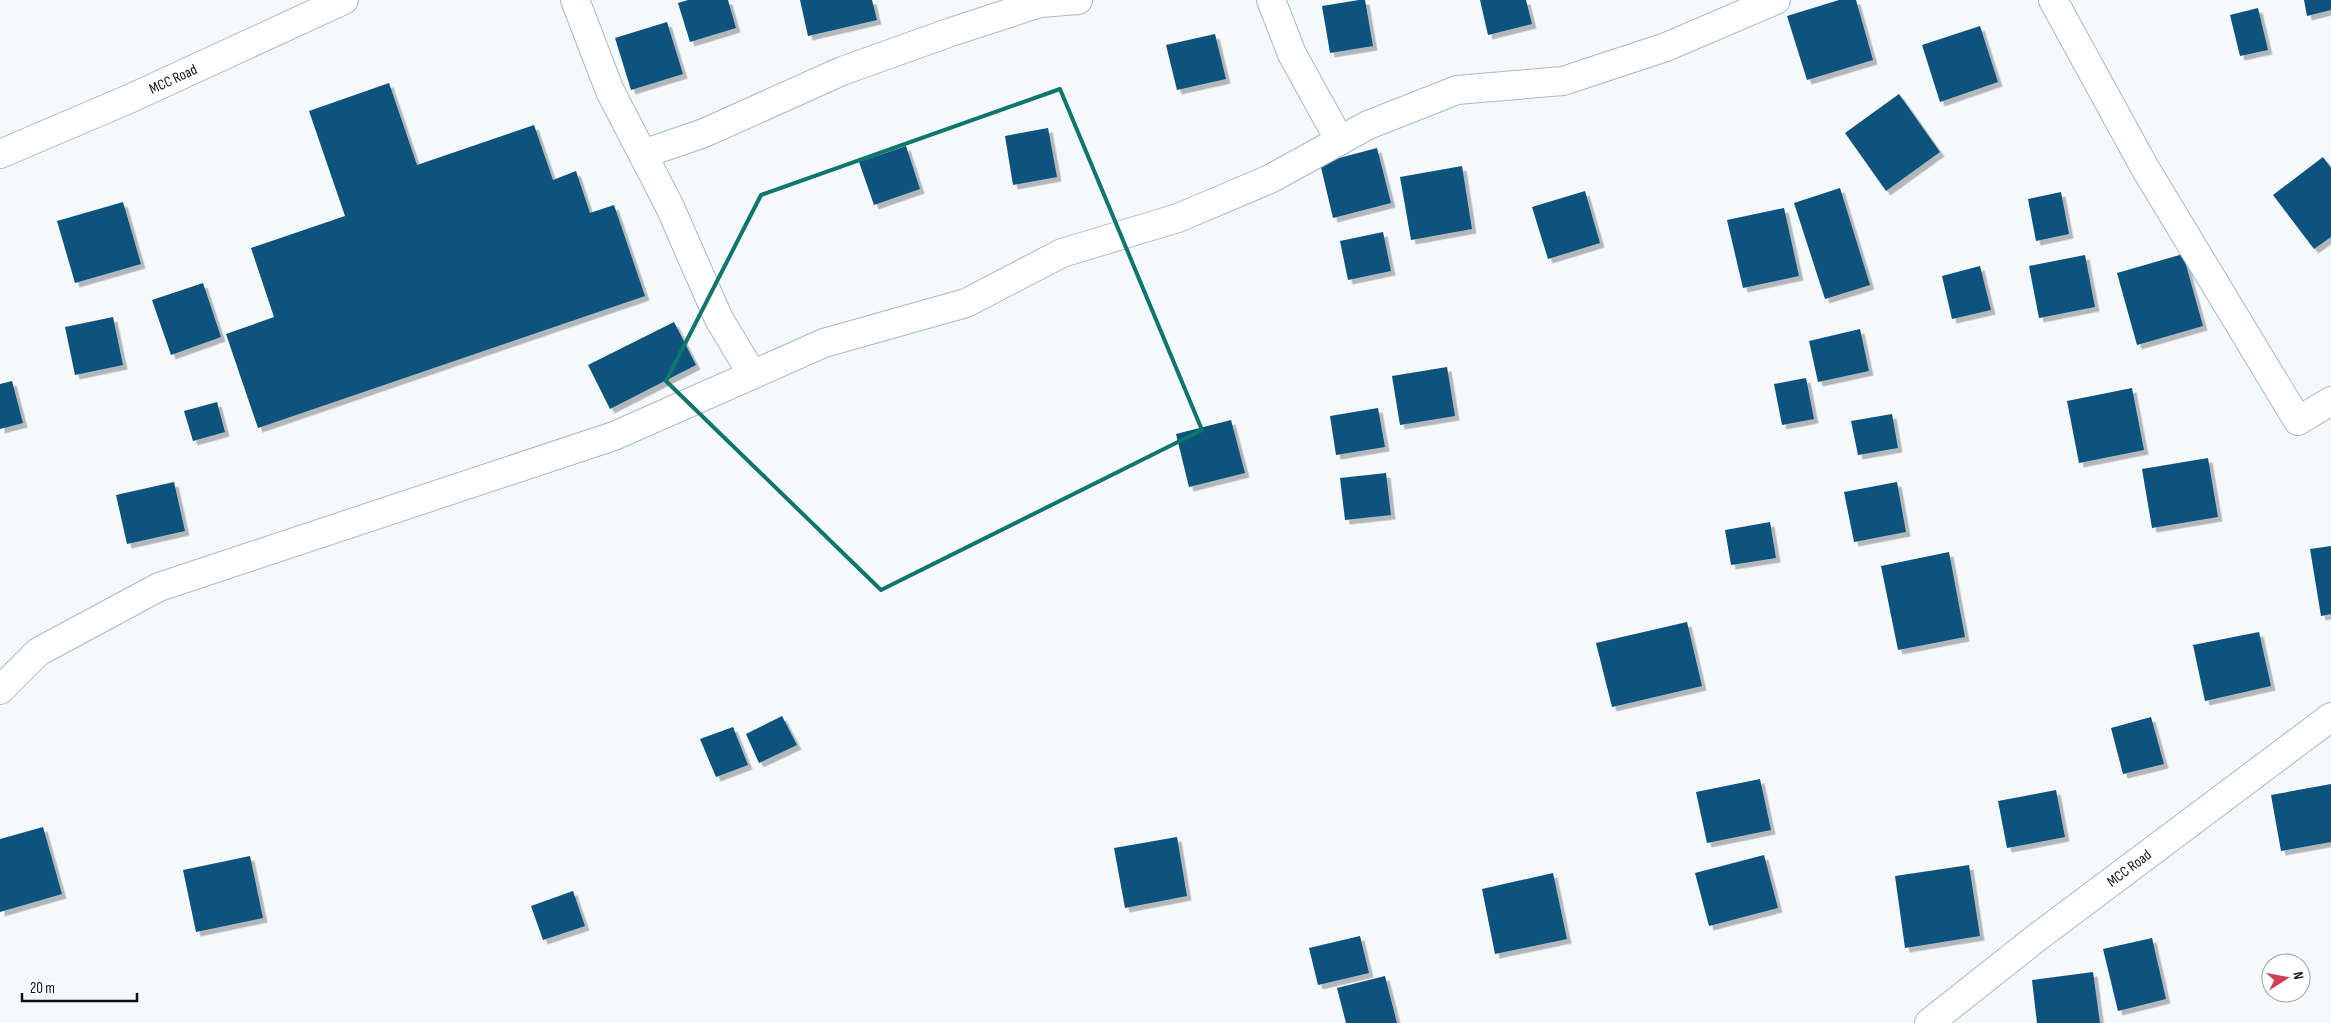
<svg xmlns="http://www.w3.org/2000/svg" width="2331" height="1023" viewBox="0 0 2331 1023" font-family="'Sofia Sans Condensed',sans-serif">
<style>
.building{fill:#0c537d;filter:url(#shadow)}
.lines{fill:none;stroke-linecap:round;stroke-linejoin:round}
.minor-casing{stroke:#a5b9c9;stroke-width:30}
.minor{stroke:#fff;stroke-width:28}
.marked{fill:none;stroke:#0f766e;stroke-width:4;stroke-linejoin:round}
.labels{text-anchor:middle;stroke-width:5;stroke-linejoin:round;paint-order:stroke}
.street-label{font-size:15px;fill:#0b1218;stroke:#fff}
</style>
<defs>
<filter id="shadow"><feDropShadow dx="4.5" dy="4.5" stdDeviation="0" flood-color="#0004"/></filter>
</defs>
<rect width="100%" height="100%" fill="#f5f9fc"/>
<g class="building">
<polygon points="688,0 728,0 736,28 690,42 678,3"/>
<polygon points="800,0 872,0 877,20 808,36"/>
<polygon points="1359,0 1365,0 1373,46 1330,53 1322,6"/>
<polygon points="1480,0 1526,0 1532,24 1488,35"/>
<polygon points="1839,0 1856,0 1873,60 1807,80 1787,16"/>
<polygon points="2304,0 2331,0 2331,10 2307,16"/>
<polygon points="2258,8 2268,50 2240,56 2230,15"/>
<polygon points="667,22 683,74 631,90 615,38"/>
<polygon points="1980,26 1998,82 1940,102 1922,45"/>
<polygon points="1215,34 1226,79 1177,90 1166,45"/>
<polygon points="389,83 417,165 534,125 553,180 576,171 590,213 614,205 645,296 258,428 226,334 274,317 251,248 345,216 309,111"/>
<polygon points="1899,94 1940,152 1886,191 1845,133"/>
<polygon points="1048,128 1057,177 1013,185 1005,136"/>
<polygon points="906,146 920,189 874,205 859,162"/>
<polygon points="1377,148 1391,203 1333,218 1320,163"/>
<polygon points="2323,157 2331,168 2331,237 2314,249 2273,195"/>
<polygon points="1462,166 1472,229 1411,240 1400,177"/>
<polygon points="1840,188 1870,285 1825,299 1794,203"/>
<polygon points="1585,191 1600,243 1548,259 1532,207"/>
<polygon points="2061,192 2069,234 2036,241 2028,199"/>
<polygon points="123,202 141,264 75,283 57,221"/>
<polygon points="1784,208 1799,276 1743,288 1727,220"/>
<polygon points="1383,232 1391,271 1348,280 1340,241"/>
<polygon points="2183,254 2203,326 2137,345 2117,273"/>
<polygon points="2085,255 2095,307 2039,318 2029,266"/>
<polygon points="1980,266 1991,310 1952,319 1942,276"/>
<polygon points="203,283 221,337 171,355 152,300"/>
<polygon points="113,317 123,365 75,375 65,327"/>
<polygon points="674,322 696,365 610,409 588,365"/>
<polygon points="1860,329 1869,371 1818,382 1809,341"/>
<polygon points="1447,367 1455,416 1400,425 1392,376"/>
<polygon points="1806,378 1814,419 1782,425 1774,384"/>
<polygon points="12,381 23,423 0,429 0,384"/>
<polygon points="2132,388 2144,450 2079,463 2067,401"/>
<polygon points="217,402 225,432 193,441 184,411"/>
<polygon points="1378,408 1385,447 1336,455 1330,416"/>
<polygon points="1892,414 1898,448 1858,455 1851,421"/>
<polygon points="1231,420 1245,473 1189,487 1176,434"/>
<polygon points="2208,458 2218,517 2152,528 2142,469"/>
<polygon points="1386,473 1391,515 1345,520 1340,478"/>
<polygon points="174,482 185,531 127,544 116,495"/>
<polygon points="1897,482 1906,532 1854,542 1844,492"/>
<polygon points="1770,522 1776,558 1731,565 1725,530"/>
<polygon points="2331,546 2331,614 2321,616 2310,549"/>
<polygon points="1949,552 1965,637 1898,650 1881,566"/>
<polygon points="1687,622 1702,686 1612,707 1596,643"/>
<polygon points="2259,632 2271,686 2205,701 2193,645"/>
<polygon points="782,716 797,745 759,763 746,734"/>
<polygon points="2151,717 2164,764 2123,774 2111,728"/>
<polygon points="733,727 748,765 716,777 700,739"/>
<polygon points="1760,779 1771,830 1707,843 1696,792"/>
<polygon points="2331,784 2331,842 2281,851 2271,795"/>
<polygon points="2056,790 2065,837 2007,848 1998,801"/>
<polygon points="43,827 62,894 0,912 0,839"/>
<polygon points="1177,837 1187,896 1125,908 1114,848"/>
<polygon points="1764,855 1778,908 1709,926 1695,873"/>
<polygon points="250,856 263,918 196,932 183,870"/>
<polygon points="1969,865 1980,936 1905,948 1895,876"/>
<polygon points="1553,873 1567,939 1495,954 1482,889"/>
<polygon points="573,891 585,926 543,940 531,906"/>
<polygon points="1360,936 1369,973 1318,985 1309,948"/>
<polygon points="2152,938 2166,999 2118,1011 2103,949"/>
<polygon points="2093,972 2100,1023 2037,1023 2032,980"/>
<polygon points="1385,976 1397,1023 1346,1023 1337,988"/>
</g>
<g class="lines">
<g class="minor-casing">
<g id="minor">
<polyline points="575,0 610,91 669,205 719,319 752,374"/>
<polyline points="1271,0 1292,54 1340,141"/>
<polyline points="2053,0 2145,168 2298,421 2331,401"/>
<polyline points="0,154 129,99 344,0"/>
<polyline points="643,154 704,133 842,71 951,32 1040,3 1078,0"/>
<polyline points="0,690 38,652 159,587 614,436 824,343 966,303 1062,253 1178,218 1270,179 1368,125 1457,90 1563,81 1666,47 1776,0"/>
<polyline points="1929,1023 2035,939 2331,717"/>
</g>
</g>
<use href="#minor" class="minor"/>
</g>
<path class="marked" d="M 1060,89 L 1202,430 L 881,590 L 666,381 L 761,195 Z"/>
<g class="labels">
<g class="street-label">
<text transform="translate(173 79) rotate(-25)" y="5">MCC Road</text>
<text transform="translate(2129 868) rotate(-37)" y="5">MCC Road</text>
</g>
</g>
<g transform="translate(2286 978) rotate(79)"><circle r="24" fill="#ffffff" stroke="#9da0a3"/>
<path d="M0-4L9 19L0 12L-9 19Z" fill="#d03f53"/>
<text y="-8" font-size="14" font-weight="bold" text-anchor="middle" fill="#0b1218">N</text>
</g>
<path d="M22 993v8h115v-8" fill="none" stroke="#0b1218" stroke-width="2.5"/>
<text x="30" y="993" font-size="15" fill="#0b1218" stroke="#ffffff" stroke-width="4" paint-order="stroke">20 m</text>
</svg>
